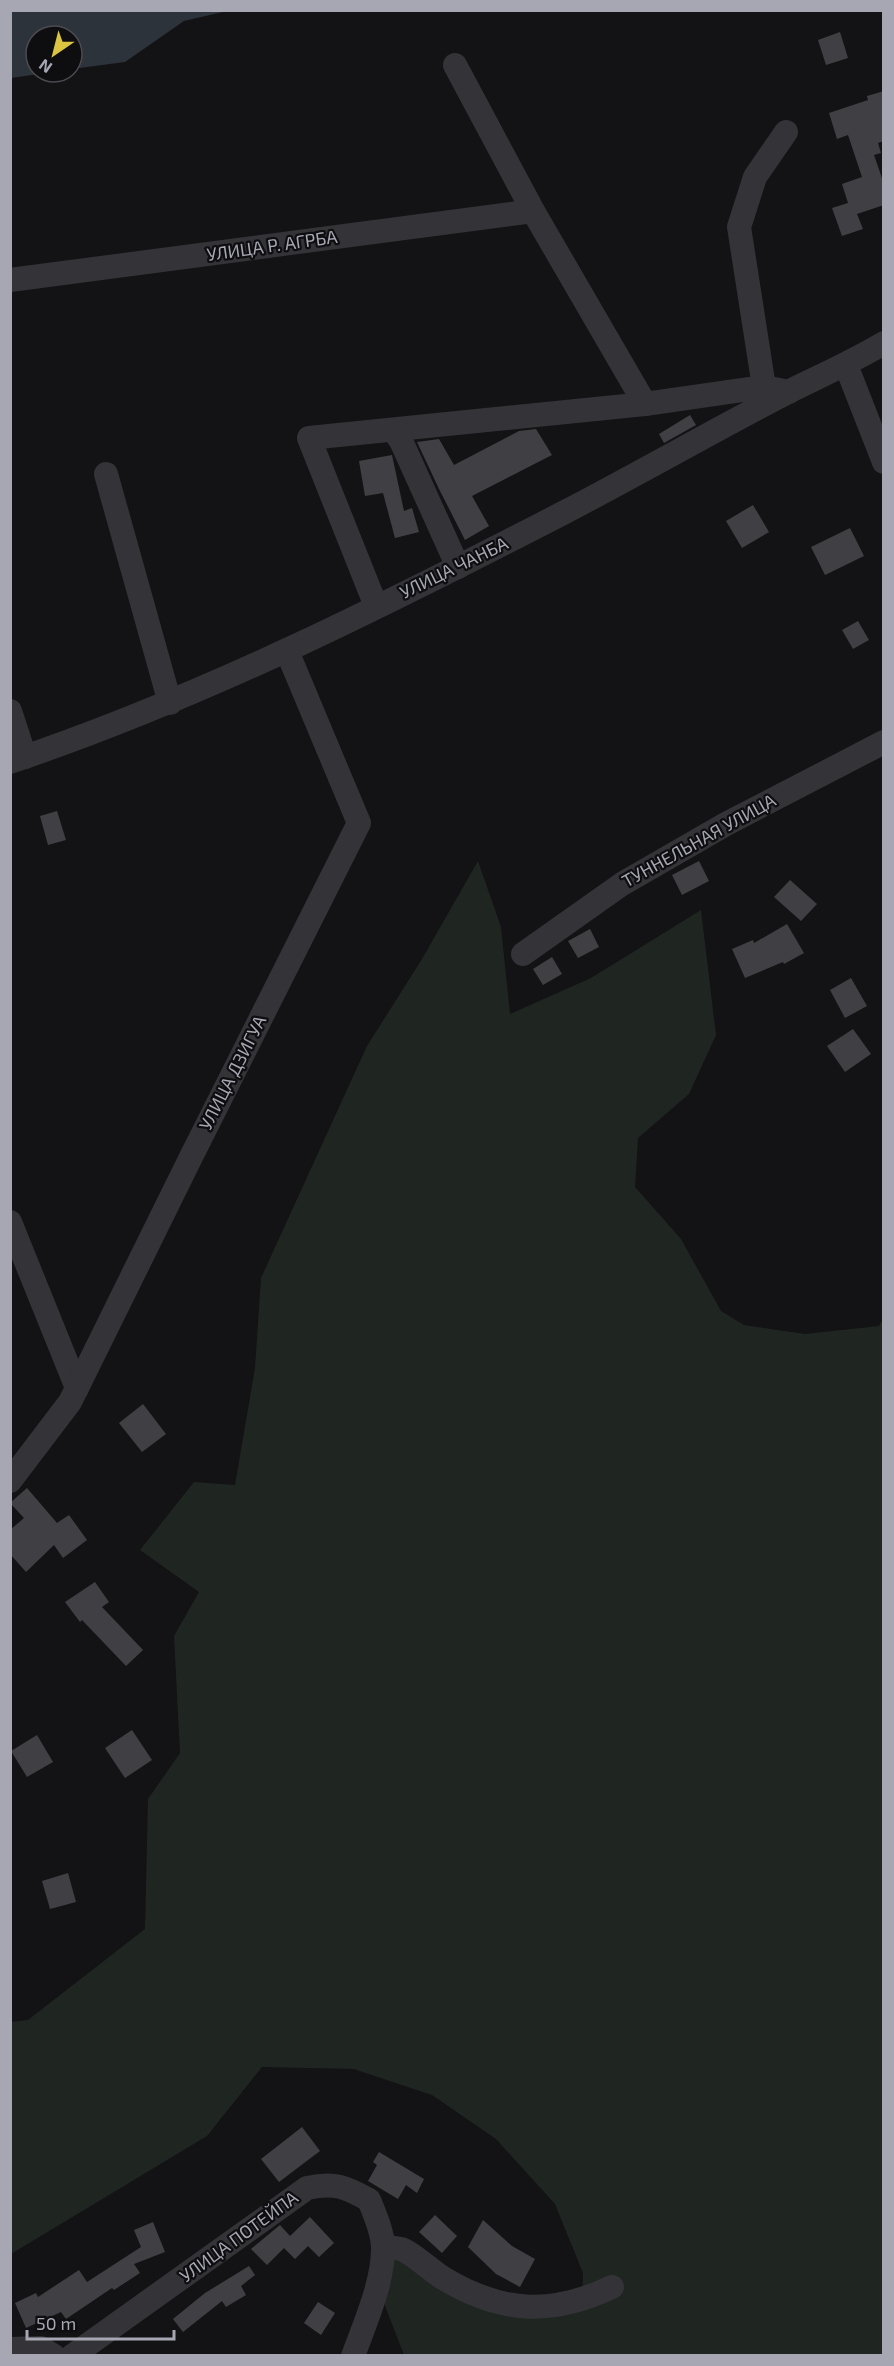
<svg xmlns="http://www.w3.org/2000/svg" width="894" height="2366" viewBox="0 0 894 2366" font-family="'Exo 2',sans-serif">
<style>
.green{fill:#1f2621}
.water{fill:#2d333b}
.building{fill:#404044}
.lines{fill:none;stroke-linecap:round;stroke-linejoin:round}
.minor{stroke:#343438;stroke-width:24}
.labels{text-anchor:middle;stroke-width:4.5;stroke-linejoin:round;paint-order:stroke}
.street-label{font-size:18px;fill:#a6a7b3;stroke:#0e0d0f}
</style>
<rect width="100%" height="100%" fill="#131214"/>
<polygon class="green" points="478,861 501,927 510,1014 591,978 701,910 716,1035 689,1094 638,1138 635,1187 681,1239 721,1311 744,1325 805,1334 879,1326 883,1319 883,2355 404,2355 384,2303 394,2257 462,2297 582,2307 583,2273 555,2204 496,2139 432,2095 354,2069 262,2067 207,2136 11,2254 10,2022 28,2020 145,1929 148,1799 180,1753 174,1636 199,1592 140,1550 194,1482 235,1485 255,1368 261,1278 367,1046 422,959"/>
<polygon class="water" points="10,11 11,10 227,11 184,21 125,62 72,69 72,36 36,36 36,72 53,72 11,78"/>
<g class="building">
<polygon points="840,32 848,58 826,65 818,40"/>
<polygon points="884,91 884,141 878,143 881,153 874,155 884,184 884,205 857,214 863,229 842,236 832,208 848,203 842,184 862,177 848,135 837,139 829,113 868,100 867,96"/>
<polygon points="690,415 696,425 664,443 659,434"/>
<polygon points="536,429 552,455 472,496 489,526 465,540 439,489 417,442 439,439 454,465 519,431"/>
<polygon points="392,455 404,511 412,508 419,532 395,538 383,493 365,496 359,461"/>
<polygon points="753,505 769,532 742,548 726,521"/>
<polygon points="850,528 864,556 825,575 811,547"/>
<polygon points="858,621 869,640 853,649 842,630"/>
<polygon points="57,811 66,840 48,845 40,816"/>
<polygon points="699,861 709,881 682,895 672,875"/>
<polygon points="790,880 817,904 801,921 774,897"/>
<polygon points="787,924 804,953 784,964 783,962 745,978 732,949 753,940 754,943"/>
<polygon points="590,929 599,947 578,958 568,941"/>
<polygon points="552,957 562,974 543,985 533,969"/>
<polygon points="851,978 867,1006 845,1018 830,990"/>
<polygon points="853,1029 871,1054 845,1072 827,1046"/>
<polygon points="143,1404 166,1434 142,1452 119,1423"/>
<polygon points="27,1488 57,1523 69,1515 87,1540 63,1558 54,1545 26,1572 10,1554 10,1530 24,1518 10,1503"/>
<polygon points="95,1582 109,1602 102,1607 143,1650 126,1666 82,1620 80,1622 65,1602"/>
<polygon points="132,1730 152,1760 125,1778 105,1748"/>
<polygon points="37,1735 53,1762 27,1777 11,1751"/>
<polygon points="68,1873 76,1902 50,1909 42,1881"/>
<polygon points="302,2127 320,2151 279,2182 261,2159"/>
<polygon points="379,2152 424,2179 417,2193 406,2185 398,2199 368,2181 377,2165 373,2162"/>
<polygon points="435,2215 457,2236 442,2253 419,2232"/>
<polygon points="310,2217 334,2243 319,2257 308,2246 295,2259 284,2248 267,2265 251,2249 280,2225 290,2236"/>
<polygon points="483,2220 512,2246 535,2259 520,2287 496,2274 468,2247"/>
<polygon points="153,2222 165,2252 134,2264 140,2273 114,2290 112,2288 66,2319 61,2312 26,2328 15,2303 36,2293 38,2297 79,2270 87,2282 141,2247 134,2230"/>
<polygon points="249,2266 255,2275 241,2286 246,2295 226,2307 222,2301 183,2332 173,2319 205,2293"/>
<polygon points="318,2302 335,2313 321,2335 304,2323"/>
</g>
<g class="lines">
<g class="minor">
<polyline points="455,65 533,211 645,404"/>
<polyline points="10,280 533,211"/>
<polyline points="846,365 884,462"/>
<polyline points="761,403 764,387 739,227 755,177 786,132"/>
<polyline points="394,430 402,443 458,567"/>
<polyline points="106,474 170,703"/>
<polyline points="376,606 309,438 645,404 764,387 789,392"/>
<polyline points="10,711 25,757"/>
<path d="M 10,762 C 203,697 385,605 565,512 C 640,473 713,431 788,392 C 820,376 852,362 884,343"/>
<polyline points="523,954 622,884 726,824 884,742"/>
<polyline points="10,1222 77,1388"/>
<polyline points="10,1481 70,1402 77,1388 190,1159 359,823 287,651"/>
<path d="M 383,2246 C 389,2247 395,2248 401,2249 C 413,2253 430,2270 443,2278 C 501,2313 551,2316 612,2287"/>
<polyline points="10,2349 41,2348 54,2356"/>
<path d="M 72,2356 L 307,2188 C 335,2182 346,2187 369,2200 C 375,2215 382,2230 383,2246 C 384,2281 365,2323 353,2356"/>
</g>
</g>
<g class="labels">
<g class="street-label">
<text transform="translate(272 246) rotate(-8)" y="6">УЛИЦА Р. АГРБА</text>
<text transform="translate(454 568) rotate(-26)" y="6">УЛИЦА ЧАНБА</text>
<text transform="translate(699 841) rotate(-29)" y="6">ТУННЕЛЬНАЯ УЛИЦА</text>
<text transform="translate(233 1073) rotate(-63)" y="6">УЛИЦА ДЗИГУА</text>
<text transform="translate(239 2237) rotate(-36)" y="6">УЛИЦА ПОТЕЙПА</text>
</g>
</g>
<rect width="894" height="2366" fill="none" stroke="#a6a7b3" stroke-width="24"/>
<g transform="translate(54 54) rotate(215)"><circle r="28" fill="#0e0d0f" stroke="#4b4b51" stroke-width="1.5"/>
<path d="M0-4.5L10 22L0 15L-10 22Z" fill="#dcc443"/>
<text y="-9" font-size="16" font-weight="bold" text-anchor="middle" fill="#a6a7b3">N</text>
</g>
<path d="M27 2330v9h147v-9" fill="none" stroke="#a6a7b3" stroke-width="3"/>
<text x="36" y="2330" font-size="18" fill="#a6a7b3" stroke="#0e0d0f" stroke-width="4.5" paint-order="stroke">50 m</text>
</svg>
